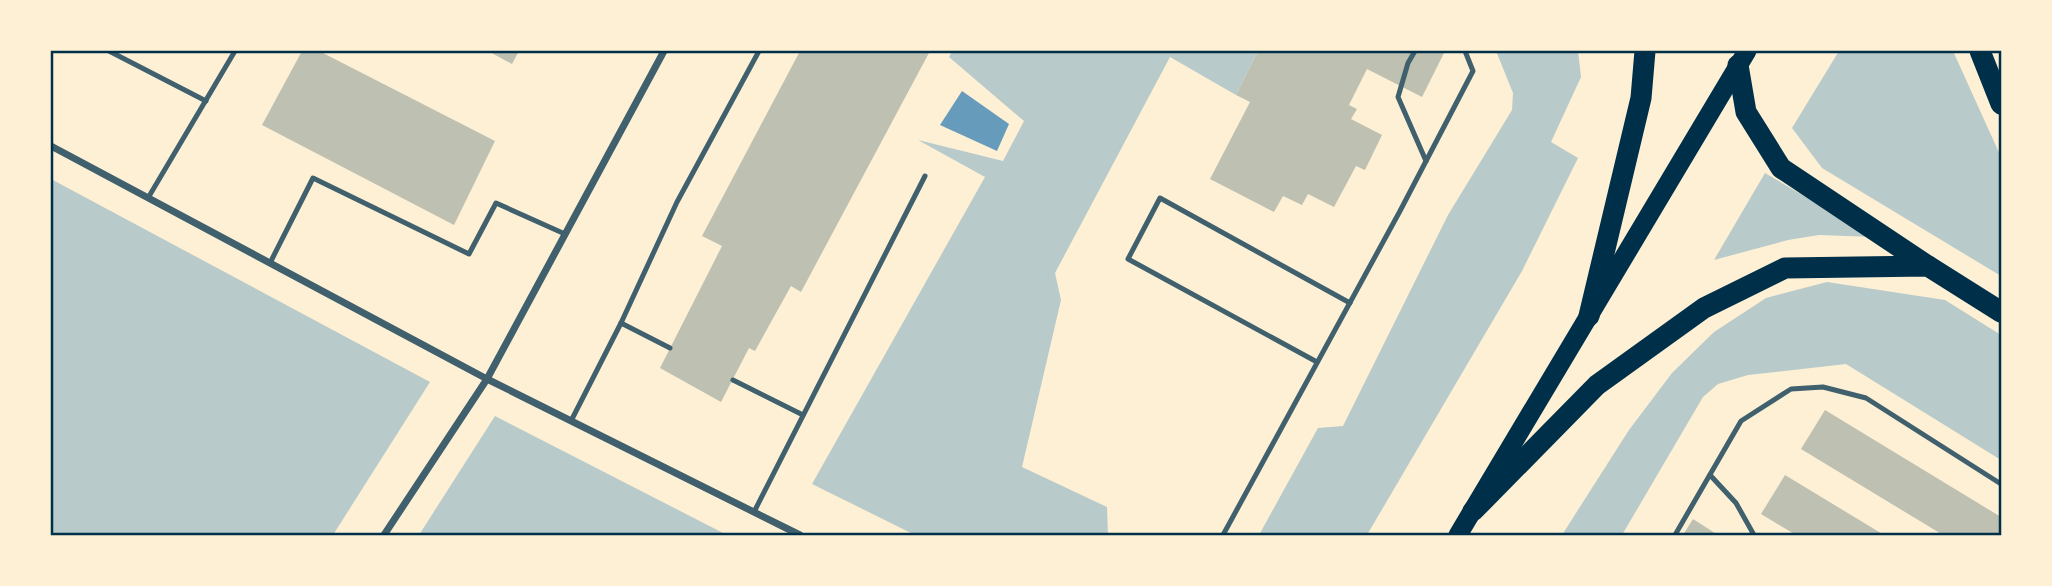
<svg xmlns="http://www.w3.org/2000/svg" width="2052" height="586" viewBox="0 0 2052 586" font-family="Inter,sans-serif">
<style>
.green{fill:#b9caca}
.water{fill:#669bbc}
.building{fill:#bec0b2}
.lines{fill:none;stroke-linecap:round;stroke-linejoin:round}
.service{stroke:#3f606c;stroke-width:5}
.minor{stroke:#3f606c;stroke-width:7}
.trunk{stroke:#003049;stroke-width:19}
.motorway{stroke:#003049;stroke-width:21}
.neatline{fill:none;stroke:#003049;stroke-width:2.5}
</style>
<rect width="100%" height="100%" fill="#fdf0d5"/>
<g class="green">
<polygon points="952,51 1258,51 1236,95 1170,57 1055,273 1061,300 1022,467 1107,507 1108,535 915,535 812,484 985,177 918,140 1003,161 1024,121 949,57"/>
<polygon points="1496,51 1578,51 1581,77 1551,142 1578,158 1522,271 1367,535 1259,535 1318,428 1343,426 1448,215 1512,110 1513,93"/>
<polygon points="1839,51 1953,51 2001,157 2001,276 1822,168 1792,128"/>
<polygon points="1765,173 1874,237 1819,235 1788,240 1714,260"/>
<polygon points="51,179 430,382 333,535 51,535"/>
<polygon points="1827,282 1945,300 2001,335 2001,460 1846,364 1748,375 1718,384 1703,397 1622,535 1562,535 1629,430 1672,373 1714,332 1766,298"/>
<polygon points="495,416 727,535 419,535"/>
</g>
<polygon class="water" points="962,91 1009,124 997,151 940,125"/>
<g class="building">
<polygon points="302,51 319,51 495,141 454,225 262,125"/>
<polygon points="488,51 519,51 512,64"/>
<polygon points="800,51 930,51 801,292 791,286 755,351 749,348 721,402 660,368 722,246 702,236"/>
<polygon points="1258,51 1440,51 1444,53 1422,97 1367,69 1349,105 1357,109 1351,119 1382,135 1365,170 1356,166 1334,207 1308,194 1302,205 1283,196 1274,212 1210,179 1250,102 1236,95"/>
<polygon points="1825,410 2001,517 2001,535 1943,535 1801,449"/>
<polygon points="1785,475 1884,535 1796,535 1761,514"/>
<polygon points="1693,519 1718,535 1683,535"/>
</g>
<g class="lines">
<g class="service">
<polyline points="109,51 206,101"/>
<polyline points="1415,51 1408,63 1398,97 1426,161"/>
<polyline points="148,198 235,51"/>
<polyline points="270,263 313,178 469,254 496,203 565,234"/>
<polyline points="621,323 670,348"/>
<polyline points="1317,362 1128,259 1160,198 1350,303"/>
<polyline points="733,380 803,415"/>
<polyline points="571,421 621,323 677,202 759,51"/>
<polyline points="1710,475 1736,503 1754,535"/>
<polyline points="754,512 925,176"/>
<polyline points="1223,535 1400,211 1473,71 1465,51"/>
<polyline points="1675,535 1741,421 1791,389 1823,387 1866,398 2001,484"/>
</g>
<g class="minor">
<polyline points="51,146 487,379 800,535"/>
<polyline points="384,535 487,379 664,51"/>
</g>
<polyline class="trunk" points="1458,535 1747,51"/>
<g class="motorway">
<polyline points="1980,51 2001,104"/>
<polyline points="1738,65 1746,112 1781,168 1928,266"/>
<polyline points="1589,316 1641,98 1645,51"/>
<polyline points="1473,511 1597,385 1704,308 1785,268 1928,266 2001,312"/>
</g>
</g>
<rect width="2052" height="586" fill="none" stroke="#fdf0d5" stroke-width="105"/>
<rect x="52" y="52" width="1948" height="482" class="neatline"/>
</svg>
